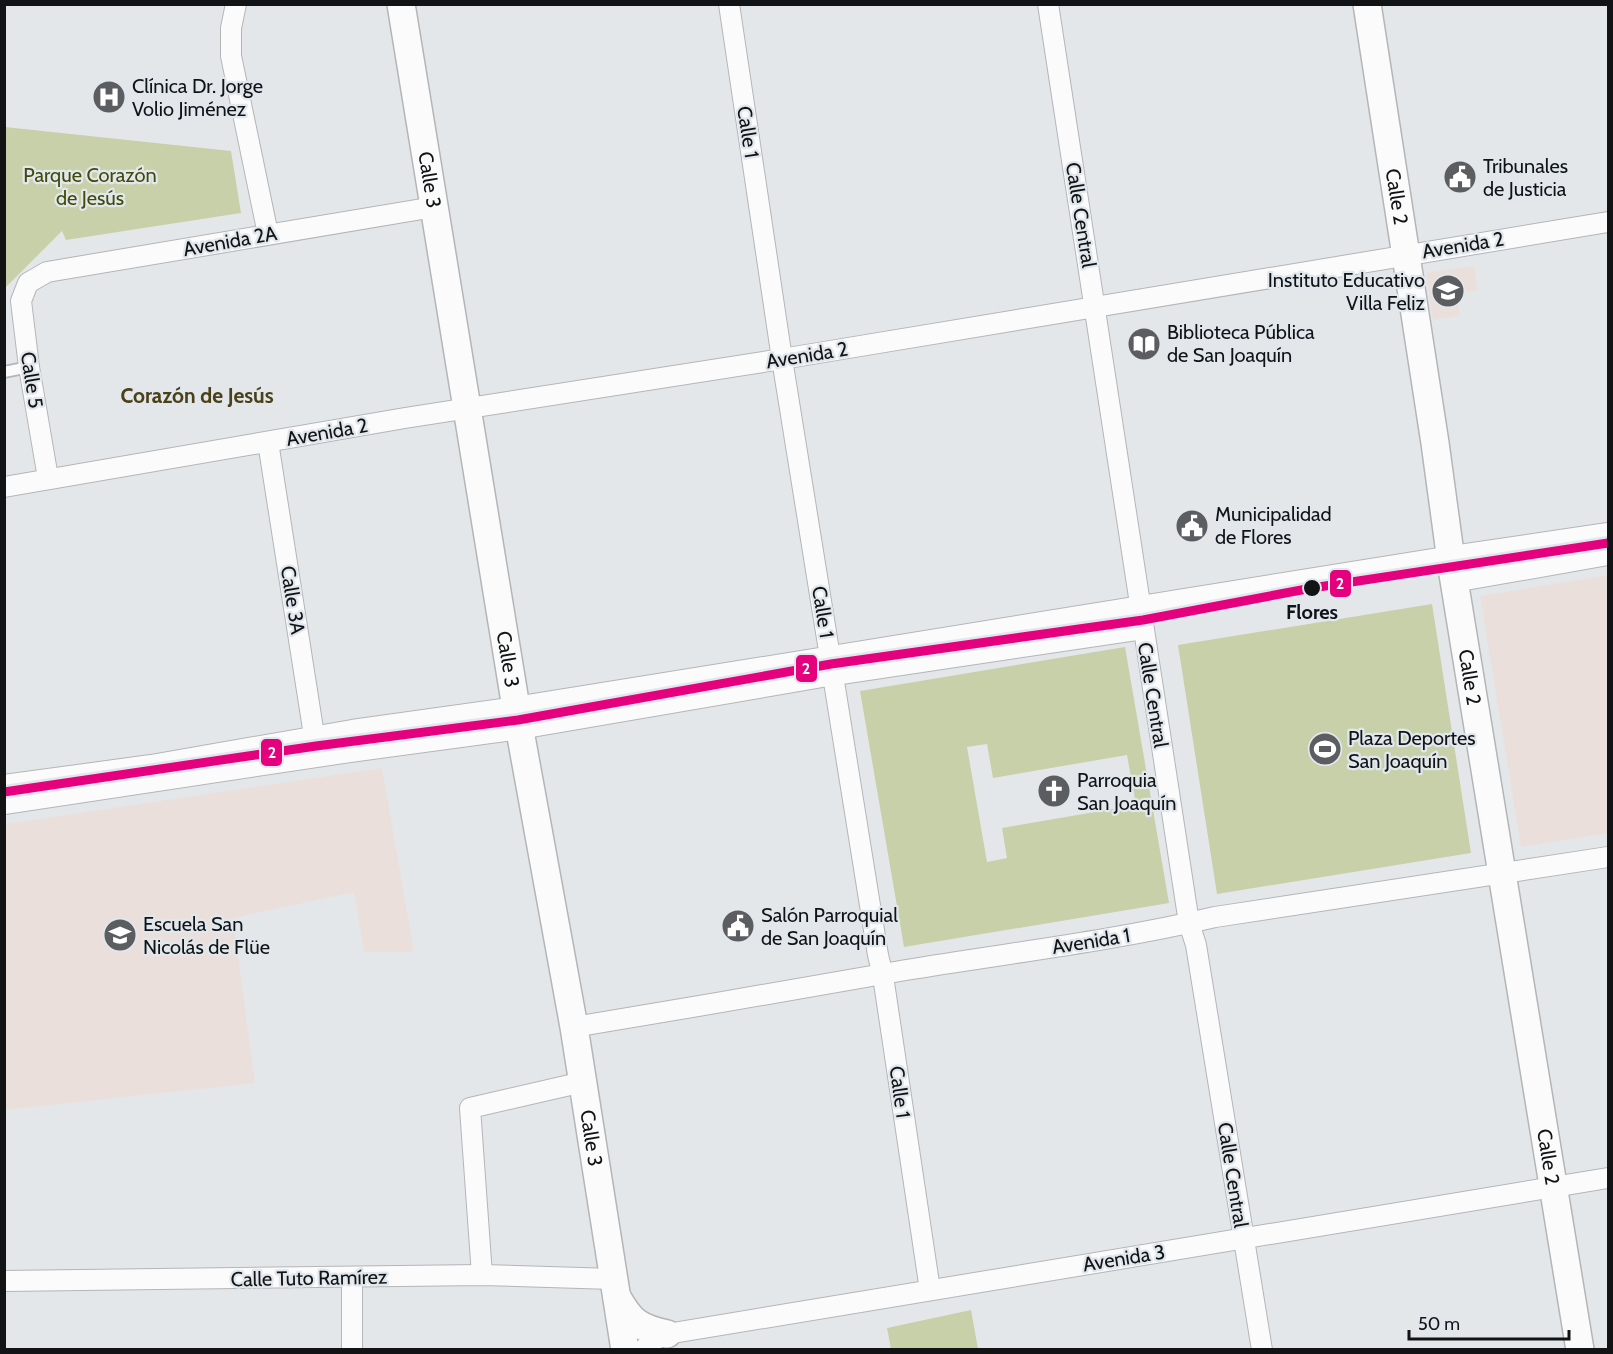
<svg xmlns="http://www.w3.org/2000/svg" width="1613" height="1354" viewBox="0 0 1613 1354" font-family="Cabin,sans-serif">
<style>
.education{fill:#eadfda}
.green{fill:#c8d0a9;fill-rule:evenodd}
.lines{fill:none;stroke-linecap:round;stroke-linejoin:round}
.lane-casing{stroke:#b3b6b7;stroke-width:14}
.street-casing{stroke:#b3b6b7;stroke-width:22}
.secondary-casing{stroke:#b3b6b7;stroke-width:30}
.lane{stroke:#fbfbfc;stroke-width:10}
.street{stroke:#fbfbfc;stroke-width:20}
.secondary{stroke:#fbfbfc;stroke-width:27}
.rail-1-casing{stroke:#e1e8ed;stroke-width:14}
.rail-1{stroke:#e5007d;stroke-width:9}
.stop-dot{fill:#111315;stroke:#e1e8ed;stroke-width:2}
.labels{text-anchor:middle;stroke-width:4.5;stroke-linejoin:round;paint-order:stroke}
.poi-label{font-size:20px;fill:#111315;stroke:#e1e8ed;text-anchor:start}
.street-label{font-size:20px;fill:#111315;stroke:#e1e8ed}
.park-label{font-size:20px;fill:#424b06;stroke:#e1e8ed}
.stop-label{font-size:20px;font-weight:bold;fill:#111315;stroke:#e1e8ed}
.neighbourhood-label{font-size:21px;font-weight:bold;fill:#4d4017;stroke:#e1e8ed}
.line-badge{stroke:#e1e8ed;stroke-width:2}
.badge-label{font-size:16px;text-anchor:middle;font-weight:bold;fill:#fff}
</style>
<rect width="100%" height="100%" fill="#e4e7ea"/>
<g class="education">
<polygon points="1474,266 1478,290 1456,293 1460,316 1433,320 1426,273"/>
<polygon points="1608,575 1608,833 1521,847 1480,596"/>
<polygon points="382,768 414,952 364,952 354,892 233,918 255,1083 5,1110 5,824"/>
</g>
<g class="green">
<polygon points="5,127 231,151 241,213 66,240 62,231 5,288"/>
<polygon points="1432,604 1471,853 1217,894 1178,645"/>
<path d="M 1125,647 L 1169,903 L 904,947 L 860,691 ZM 987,744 L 993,778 L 1127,755 L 1136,805 L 1002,828 L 1007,858 L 987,862 L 967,747 Z"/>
<polygon points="971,1310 978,1349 891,1349 887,1328"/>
</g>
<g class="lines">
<g class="lane-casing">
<polyline id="lane" points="4,372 29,367"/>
</g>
<g class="street-casing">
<g id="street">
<polyline points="236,4 231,28 231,56 268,234"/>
<polyline points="729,4 782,359 878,955 883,976 930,1290"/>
<polyline points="1048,4 1189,923 1196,945 1262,1350"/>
<polyline points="268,442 316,748"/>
<polyline points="48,478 29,367 21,301 28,283 47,272 434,207"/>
<polyline points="4,487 405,418 782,359 1608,222"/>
<polyline points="1454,582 1608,555"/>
<polyline points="4,785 151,765 352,730 516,707 1451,556 1608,533"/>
<polyline points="4,804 357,751 520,729 834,675 1143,629"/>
<path d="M 574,1027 C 685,1009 795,989 906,970 C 1009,953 1113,941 1215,917 L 1608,857"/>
<polyline points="482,1275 470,1108 583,1082"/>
<polyline points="352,1277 352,1350"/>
<polyline points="4,1281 482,1275 613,1279"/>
<polyline points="643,1350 654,1340 667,1334 1608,1178"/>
</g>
</g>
<g class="secondary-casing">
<g id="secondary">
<path id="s1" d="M 401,4 L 518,720 L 574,1027 L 625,1350"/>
<path id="s2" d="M 1367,4 L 1435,443 L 1452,568 L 1580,1350"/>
<path d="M 617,1297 C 631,1322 639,1328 667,1334"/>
</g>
</g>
<use href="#lane" class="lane"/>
<use href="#street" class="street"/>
<use href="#secondary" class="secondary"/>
<g class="rail-1-casing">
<polyline id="rail-1" points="4,792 316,746 518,720 831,664 1143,620 1312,588 1608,543"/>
</g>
<use href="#rail-1" class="rail-1"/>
</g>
<defs>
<g id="hospital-disc" transform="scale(1.725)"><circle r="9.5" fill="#5b5d60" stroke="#e1e8ed"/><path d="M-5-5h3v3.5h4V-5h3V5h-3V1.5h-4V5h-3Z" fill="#fff"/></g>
<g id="civic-disc" transform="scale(1.725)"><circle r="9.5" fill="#5b5d60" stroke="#e1e8ed"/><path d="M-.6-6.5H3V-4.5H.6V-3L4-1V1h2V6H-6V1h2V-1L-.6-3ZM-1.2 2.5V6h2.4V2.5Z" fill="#fff"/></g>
<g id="university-disc" transform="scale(1.725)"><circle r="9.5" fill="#5b5d60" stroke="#e1e8ed"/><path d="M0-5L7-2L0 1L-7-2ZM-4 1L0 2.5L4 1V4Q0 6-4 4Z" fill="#fff"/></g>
<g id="library-disc" transform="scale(1.725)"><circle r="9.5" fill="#5b5d60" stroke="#e1e8ed"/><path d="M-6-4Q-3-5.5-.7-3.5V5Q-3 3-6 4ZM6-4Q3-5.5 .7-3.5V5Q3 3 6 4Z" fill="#fff"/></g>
<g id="stadium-disc" transform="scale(1.725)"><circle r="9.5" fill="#5b5d60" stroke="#e1e8ed"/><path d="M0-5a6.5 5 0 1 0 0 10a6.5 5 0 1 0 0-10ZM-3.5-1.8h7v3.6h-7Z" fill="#fff"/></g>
<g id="church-disc" transform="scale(1.725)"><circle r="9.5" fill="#5b5d60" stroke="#e1e8ed"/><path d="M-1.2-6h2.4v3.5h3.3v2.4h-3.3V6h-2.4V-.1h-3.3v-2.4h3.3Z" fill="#fff"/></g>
<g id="school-disc" transform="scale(1.725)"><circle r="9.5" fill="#5b5d60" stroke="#e1e8ed"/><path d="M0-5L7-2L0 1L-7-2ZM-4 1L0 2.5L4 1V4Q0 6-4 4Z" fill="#fff"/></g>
</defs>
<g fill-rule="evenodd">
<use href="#hospital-disc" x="109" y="97"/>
<use href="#civic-disc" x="1460" y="177"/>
<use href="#university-disc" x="1448" y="291"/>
<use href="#library-disc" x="1144" y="344"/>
<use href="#civic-disc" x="1192" y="526"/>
<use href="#stadium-disc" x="1325" y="749"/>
<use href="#church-disc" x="1054" y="791"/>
<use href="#civic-disc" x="738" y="926"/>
<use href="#school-disc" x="120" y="935"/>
</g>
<circle class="stop-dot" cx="1312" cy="588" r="9"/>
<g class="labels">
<g class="poi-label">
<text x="132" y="93">Clínica Dr. Jorge<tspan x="132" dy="23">Volio Jiménez</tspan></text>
<text x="1483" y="173">Tribunales<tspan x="1483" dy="23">de Justicia</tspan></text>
<text x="1425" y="287" text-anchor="end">Instituto Educativo<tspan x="1425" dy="23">Villa Feliz</tspan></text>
<text x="1167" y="339">Biblioteca Pública<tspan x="1167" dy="23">de San Joaquín</tspan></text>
<text x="1215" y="521">Municipalidad<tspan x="1215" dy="23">de Flores</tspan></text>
<text x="1348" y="745">Plaza Deportes<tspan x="1348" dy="23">San Joaquín</tspan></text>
<text x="1077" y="787">Parroquia<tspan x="1077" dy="23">San Joaquín</tspan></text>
<text x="761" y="922">Salón Parroquial<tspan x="761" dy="23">de San Joaquín</tspan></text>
<text x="143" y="931">Escuela San<tspan x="143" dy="23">Nicolás de Flüe</tspan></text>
</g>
<g class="street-label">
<text transform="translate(748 132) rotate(81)" y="7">Calle 1</text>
<text dy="7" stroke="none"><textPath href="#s1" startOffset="178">Calle 3</textPath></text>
<text dy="7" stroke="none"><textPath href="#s2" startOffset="195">Calle 2</textPath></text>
<text transform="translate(1081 215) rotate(81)" y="7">Calle Central</text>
<text transform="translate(230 241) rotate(-10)" y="7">Avenida 2A</text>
<text transform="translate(1463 245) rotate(-9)" y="7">Avenida 2</text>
<text transform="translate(807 355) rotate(-9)" y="7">Avenida 2</text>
<text transform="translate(32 380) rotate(81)" y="7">Calle 5</text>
<text transform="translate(327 432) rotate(-10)" y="7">Avenida 2</text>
<text transform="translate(293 600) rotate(81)" y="7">Calle 3A</text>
<text transform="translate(823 612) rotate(81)" y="7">Calle 1</text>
<text dy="7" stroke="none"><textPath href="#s1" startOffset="664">Calle 3</textPath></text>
<text dy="7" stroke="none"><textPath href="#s2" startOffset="681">Calle 2</textPath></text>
<text transform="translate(1153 695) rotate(81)" y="7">Calle Central</text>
<text transform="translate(1091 941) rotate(-9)" y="7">Avenida 1</text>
<text transform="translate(900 1092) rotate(82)" y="7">Calle 1</text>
<text dy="7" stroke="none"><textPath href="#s1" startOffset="1150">Calle 3</textPath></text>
<text dy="7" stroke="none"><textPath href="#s2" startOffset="1167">Calle 2</textPath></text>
<text transform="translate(1233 1175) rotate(81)" y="7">Calle Central</text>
<text transform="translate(1124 1258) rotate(-9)" y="7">Avenida 3</text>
<text transform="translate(309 1278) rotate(-1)" y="7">Calle Tuto Ramírez</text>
</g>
<g class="park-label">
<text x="90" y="182">Parque Corazón<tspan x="90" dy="23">de Jesús</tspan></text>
</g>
<g class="stop-label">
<text x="1312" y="619">Flores</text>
</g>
<g class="neighbourhood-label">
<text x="197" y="403">Corazón de Jesús</text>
</g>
</g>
<g class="line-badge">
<rect x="1329" y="569" width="23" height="29" rx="6" fill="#e5007d"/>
<rect x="795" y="654" width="23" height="29" rx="6" fill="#e5007d"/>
<rect x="260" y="738" width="23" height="29" rx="6" fill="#e5007d"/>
</g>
<g class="badge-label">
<text x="1340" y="589">2</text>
<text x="806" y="674">2</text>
<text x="272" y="758">2</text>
</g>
<rect width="1613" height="1354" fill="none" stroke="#111315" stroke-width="12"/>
<path d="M1409 1330v9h160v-9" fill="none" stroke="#111315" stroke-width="3"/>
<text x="1418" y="1330" font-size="18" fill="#111315" stroke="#e1e8ed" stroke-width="4.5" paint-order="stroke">50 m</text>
</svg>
